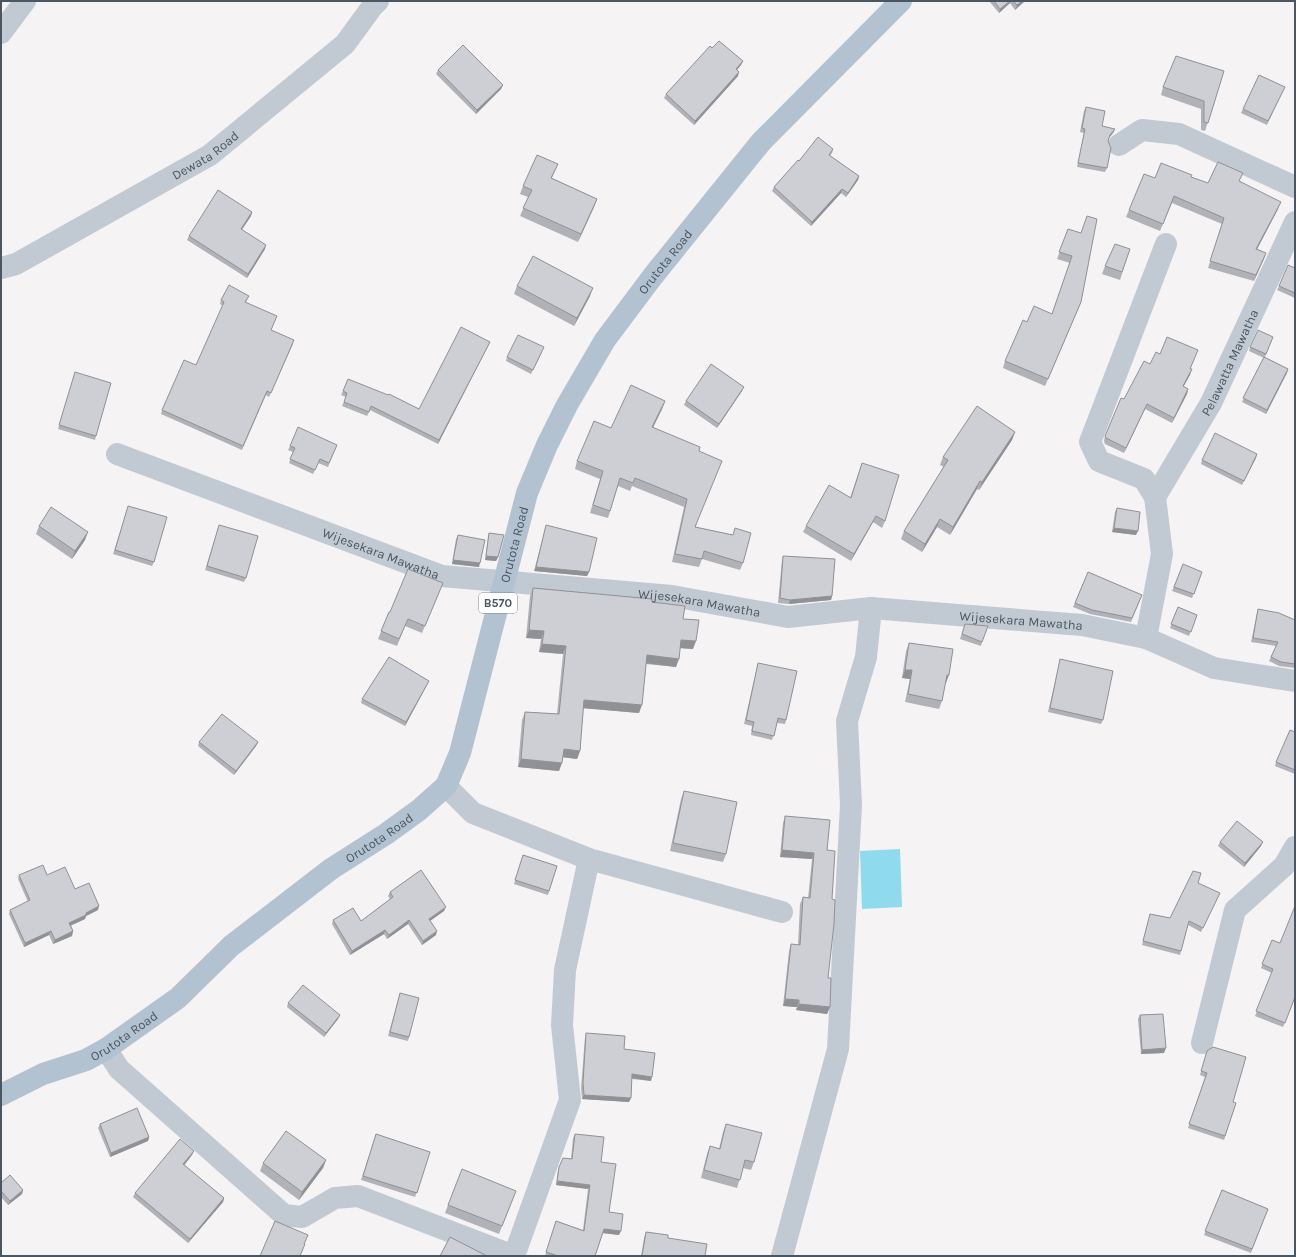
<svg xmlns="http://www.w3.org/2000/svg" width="1296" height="1257" font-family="Karla,sans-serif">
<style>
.water{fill:#90daee}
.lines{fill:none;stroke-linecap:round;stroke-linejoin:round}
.minor{stroke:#c1cad2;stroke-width:22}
.primary{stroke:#b3c2d1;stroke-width:22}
.wall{fill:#b0b2b7}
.shaded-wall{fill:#909195}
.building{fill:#cdcfd5;stroke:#909195}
.labels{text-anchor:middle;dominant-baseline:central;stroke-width:3.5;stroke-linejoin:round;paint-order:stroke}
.shield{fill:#fff;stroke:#808990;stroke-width:1}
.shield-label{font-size:12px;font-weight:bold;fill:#4a5661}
.street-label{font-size:13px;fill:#4a5661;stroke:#fff}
</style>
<rect width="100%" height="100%" fill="#f5f3f3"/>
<path class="water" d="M900 849 902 907 862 909 860 851Z"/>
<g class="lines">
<g class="minor">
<path d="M1 33 25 1"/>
<path d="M1119 145 1142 130 1179 134 1295 187"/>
<path id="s1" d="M1 268 16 264 210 155 345 44 372 7 378 1"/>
<path id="s2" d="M117 454 442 576 672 596 788 617 871 608 1082 625 1146 638 1214 668 1295 681"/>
<path id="s3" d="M1155 497 1211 403 1295 222"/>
<path d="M1146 638 1162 554 1155 497 1144 479 1099 461 1090 442 1166 244"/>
<path d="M446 786 473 813 589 859 782 912"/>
<path d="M1202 1043 1235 910 1284 866 1295 847"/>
<path d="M106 1049 119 1069 284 1215 302 1217 335 1198 358 1196 514 1256"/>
<path d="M514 1256 570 1100 562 1025 565 970 589 859"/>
<path d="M782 1256 838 1049 851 805 847 721 866 657 871 608"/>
</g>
<path class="primary" id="s4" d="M1 1095 43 1074 86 1060 106 1049 178 998 231 946 331 869 386 834 419 810 446 786 460 753 527 493 547 445 567 405 605 340 653 276 761 142 901 1"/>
</g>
<path class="wall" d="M989 1H1025L1015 10 1010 3 999 13Z
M712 48 743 61 741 65 737 70 738 76 694 125 664 98 666 94Z
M438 70 503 85 501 89 476 114 436 74Z
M1224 71 1205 131 1201 130V109L1161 95 1163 87Z
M1285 87 1267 125 1241 113 1243 109Z
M1086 107 1102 126 1115 129 1113 133 1109 138 1108 141 1107 168 1105 172 1077 167 1084 133 1080 132 1084 111Z
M833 149 832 153 830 156 859 176 858 180 846 197 841 193 811 226 772 191 774 187 799 161Z
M558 164 552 178 597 199 594 207 578 242 520 216 528 197 520 194 523 186Z
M1191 177 1208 183 1240 181 1278 209 1257 249 1266 253 1254 281 1208 268 1222 224 1172 203 1160 231 1126 217 1129 210 1155 178Z
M252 212 251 216 242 230 265 249 247 278 187 240 189 236Z
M1068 229 1081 302 1045 386 1003 368 1005 361 1027 322 1052 314 1070 263 1057 259Z
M1130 249 1120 280 1102 274 1105 266Z
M1295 268V298L1277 290 1279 286Z
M517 286 590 296 574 326 514 294Z
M249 296 246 302 271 330 293 344 269 397 266 395 242 450 161 414 162 410 196 365 223 306 220 304 221 300Z
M1273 337 1265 357 1288 369 1266 414 1242 402 1264 358 1249 351 1250 347Z
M488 346 438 444 370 410 367 416 342 406 346 397 341 395 343 391 419 409Z
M542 352 531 374 506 361 507 357Z
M1150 364 1190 369V375L1183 387 1188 389 1187 394 1172 423 1145 409 1124 453 1105 444 1104 441 1105 436 1124 399Z
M74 376 96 436 95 440 58 429Z
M742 391 717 428 684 405 686 401Z
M665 401 662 409 653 428 699 451 696 527 733 535 735 528 743 563 740 570 702 559 699 567 672 562 684 507 632 486 630 491 618 486 608 518 590 513 600 479 575 469 577 461 611 428Z
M1015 432 1012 440 979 490 977 489 950 535 937 527 922 552 901 539 904 531 944 467 940 465 943 457Z
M337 445 328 467 318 463 313 474 289 463 293 452 288 450 290 446Z
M1256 458 1242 485 1201 464 1202 460Z
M862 463 885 521 882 528 873 522 851 561 803 532 806 526 850 498Z
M1117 508 1136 535 1112 532 1115 512Z
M127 510 154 562 152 566 113 554Z
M546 525 589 572 587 576 534 571Z
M39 526 85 540 72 559 36 534Z
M218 529 246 578 244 582 205 570Z
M489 533 498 557 496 561 485 560 488 537Z
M458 535 479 567 452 564 456 539Z
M783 556 832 596 831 600 789 604 778 603 782 560Z
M1183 564 1202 572 1192 598 1172 591Z
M1088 572 1142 595 1131 622 1090 614 1073 607Z
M533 588 652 602 683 619 693 649 680 648 676 667 646 664 639 713 583 708 580 751 577 759 563 757 559 771 518 767 522 720 525 712 557 714 563 654 539 652 541 639 526 638 530 596Z
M440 590 422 633 405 626 397 646 378 639 389 612H390Z
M1178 607 1197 615 1189 636 1170 628Z
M1258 609 1295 620V668L1279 666 1269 661 1276 646 1251 642 1257 613Z
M965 624 982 642 981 646 960 639Z
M909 643 946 683H945L942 701 939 709 905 702 910 679 902 678 906 651Z
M1060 659 1103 720 1101 724 1048 712 1059 664Z
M758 663 786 720 785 724 777 723 772 740 751 735 752 726 744 724 757 667Z
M427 685 405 726 361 703 362 699Z
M1295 732V774L1275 766 1276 762Z
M199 742H258L256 746 234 775 198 746Z
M684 791 726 854 723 862 670 851 681 799Z
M785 816 827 850 832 899 828 978 830 1007 827 1014 796 1010 797 1007 783 1006 789 951 791 944 798 945 800 904 803 897 808 898 812 859 780 857 783 823Z
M1220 842 1261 846 1244 867 1218 846Z
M523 855 557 866 548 895 514 884Z
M19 875H47L75 889 98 910 86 916 85 919 71 925 73 931 72 936 53 944 49 935 24 947 9 914 10 910 28 902 18 879Z
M1198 883 1218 897 1201 932 1188 925 1180 955 1142 945 1150 914 1170 918Z
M390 892 444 911 430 921 436 935 422 945 408 924 387 939 384 934 350 955 332 924 333 920 361 921 390 899 388 896Z
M1272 940 1295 998 1283 1027 1255 1016 1272 973 1261 968Z
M400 993 409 1037 408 1041 388 1036Z
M288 1003 340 1015 338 1019 324 1037 287 1007Z
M1140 1015 1164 1053 1141 1054 1138 1019Z
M586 1033 624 1049 651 1081 632 1079 631 1098 629 1102 582 1099 581 1088 585 1037Z
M1207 1051 1233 1102 1236 1103 1224 1140 1188 1128 1205 1077 1200 1075Z
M100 1124 149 1137 148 1141 110 1157 98 1128Z
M726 1124 754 1162 751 1170 743 1168 737 1188 701 1178 707 1154 710 1146 719 1149 723 1132Z
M376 1134 430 1152 415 1197 361 1180Z
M575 1134 601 1162 609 1212 619 1235 603 1233 595 1256H545L556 1221 583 1230 588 1189 556 1185 558 1171 563 1158 571 1159 573 1138Z
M192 1155 184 1165 224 1198 223 1202 188 1243 133 1197 135 1193Z
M326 1160 323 1168 299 1200 260 1171 263 1163Z
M1 1183 23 1190 22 1194 8 1205 1 1197Z
M1222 1190 1268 1209 1251 1253 1204 1235Z
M513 1199 499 1234 445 1213 448 1205Z
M646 1232 668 1238 705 1256H641L644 1238Z"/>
<path class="shaded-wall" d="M1010 1H1011L1010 3 999 13 1000 9Z
M1022 1H1025L1015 10 1017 5Z
M743 61 741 65 734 73 736 69Z
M739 72 738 76 694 125 695 121Z
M503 85 501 89 476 114 477 110Z
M1115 129 1113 133 1108 139 1110 135Z
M859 176 858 180 846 197 848 193Z
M842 189 841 193 811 226 812 222Z
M597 199 594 207 578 242 581 234Z
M1281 202 1278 209 1254 255 1256 249Z
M252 212 251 216 239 233 241 229Z
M266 245 265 249 247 278 248 274Z
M1266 253 1264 259 1254 281 1256 275Z
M593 288 590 296 574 326 577 318Z
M1081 302 1078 308 1045 386Z
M490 342 488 346 438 444 439 440Z
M1192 369 1190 375 1181 391 1183 386Z
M1288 369 1287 373 1266 414 1267 410Z
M744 387 742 391 717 428 719 424Z
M1188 389 1187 394 1172 423 1174 418Z
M665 401 662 409 649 435 652 427Z
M1147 404 1145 409 1124 453 1126 448Z
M1015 432 1012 440 979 490 982 482Z
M1257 454 1256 458 1242 485 1244 481Z
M980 481 977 489 950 535 953 527Z
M876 516 873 522 851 561 854 554Z
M940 519 937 527 922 552 925 544Z
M1114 528 1138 531 1136 535 1112 532Z
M88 532 85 540 72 559 75 551Z
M486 556 498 557 496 561 485 560Z
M453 560 480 563 479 567 452 564Z
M536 567 589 572 587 576 534 571Z
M832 596 831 600 789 604 790 600Z
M529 630 544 631 541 639 526 638Z
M681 640 696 641 693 649 678 648Z
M542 644 566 646 563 654 539 652Z
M647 655 679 659 676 667 644 663Z
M905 670H912L910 679 902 678Z
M947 675H949L946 683H944Z
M429 681 427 685 405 726 406 722Z
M584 700 642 705 639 713 581 708Z
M258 742 256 746 234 775 236 771Z
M564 749 580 751 577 759 561 757Z
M521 759 562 763 559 771 518 767Z
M1263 842 1261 846 1244 867 1245 863Z
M782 850 814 853 812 859 780 857Z
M99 906 98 910 86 916 85 919 68 927 69 923Z
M446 907 444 911 427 923 429 919Z
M409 920 408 924 387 939 389 935Z
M385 930 384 934 350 955 352 951Z
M51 931 49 935 24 947 25 943Z
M73 931 72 936 53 944 55 940Z
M437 931 436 935 422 945 423 941Z
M785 999 799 1000 797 1007 783 1006Z
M799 1004 830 1007 827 1014 796 1010Z
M340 1015 338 1019 324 1037 326 1033Z
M1166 1048 1164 1053 1141 1054 1142 1050Z
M632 1074 652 1077 651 1081 631 1078Z
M584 1095 631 1098 629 1102 582 1099Z
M149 1137 148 1141 110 1157 111 1153Z
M194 1151 192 1155 182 1168 183 1164Z
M326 1160 323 1168 299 1200 302 1192Z
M557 1181 590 1185 588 1189 556 1185Z
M23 1190 22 1194 8 1205 10 1201Z
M224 1198 223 1202 188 1243 190 1239Z
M604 1229 621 1231 619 1235 602 1233Z"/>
<path class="building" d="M994 1H1010L1000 9Z
M1013 1H1022L1017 5Z
M719 41 743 61 736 69 739 72 695 121 666 94 710 46 712 48Z
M463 45 503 85 477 110 438 70Z
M1176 56 1224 71 1208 123 1204 122V101L1163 87Z
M1259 75 1285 87 1268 121 1243 109Z
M1086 107 1105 111 1102 126 1115 129 1110 135 1108 141 1111 148 1107 168 1078 163 1085 129 1082 128Z
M818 137 833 149 829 155 859 176 848 193 842 189 812 222 774 187 798 160 799 161Z
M537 155 558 164 551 178 597 199 581 234 523 208 532 190 523 186Z
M1218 162 1243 173 1239 181 1281 202 1256 249 1266 253 1256 275 1210 261 1224 218 1174 196 1163 224 1129 210 1144 174 1155 178 1161 163 1192 175 1191 177 1208 183Z
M218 190 252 212 241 229 266 245 248 274 189 236Z
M1087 216 1097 219 1081 302 1048 379 1005 361 1023 320 1027 322 1034 306 1052 314 1072 256 1059 252 1068 229 1081 233Z
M1115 244 1130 249 1122 272 1105 266Z
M533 256 593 288 577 318 517 286Z
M1288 265 1295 268V293L1279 286Z
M229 285 249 296 245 302 277 316 271 330 294 340 271 393 267 391 243 446 162 410 184 360 196 365 224 302 221 300Z
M461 327 490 342 439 440 371 406 369 412 344 402 347 393 343 391 348 379 388 395 389 394 419 409Z
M1258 330 1273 337 1266 354 1250 347Z
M518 335 544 347 533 370 507 357Z
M1167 337 1198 350 1190 369H1192L1183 386 1188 389 1174 418 1147 404 1126 448 1106 438 1105 436 1121 398 1124 399 1144 361 1150 364 1156 352 1160 354Z
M1264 357 1288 369 1267 410 1243 398Z
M711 364 744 387 719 424 686 401Z
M75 372 111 383 96 436 59 425Z
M631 385 665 401 652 427 700 447 699 451 722 461 695 527 733 535 735 528 751 533 743 563 704 551 702 559 675 554 687 499 635 478 633 483 620 478 610 511 593 505 603 471 577 461 594 421 611 428Z
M977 406 1015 432 982 482 980 481 953 527 940 519 925 544 904 531 948 460 943 457Z
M298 427 337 445 329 463 320 459 315 470 290 459 295 448 290 446Z
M1215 433 1257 454 1244 481 1202 460Z
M862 463 899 475 885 521 876 516 854 554 806 526 829 485 851 498Z
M128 506 167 517 154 562 115 550Z
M51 507 88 532 75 551 39 526Z
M1117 508 1140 512 1138 531 1114 528Z
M219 525 258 536 246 578 207 566Z
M546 525 597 538 589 572 536 567Z
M489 533 504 535 498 557 486 556Z
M458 535 485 540 480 563 453 560Z
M783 556 835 559 832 596 790 600 780 598Z
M1183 564 1202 572 1194 594 1174 587Z
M408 569 443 583 425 626 408 619 399 639 381 631 389 612H390Z
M1088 572 1142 595 1132 618 1092 610 1075 603Z
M533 588 652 599V602L685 606 683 619 699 620 696 641 681 640 679 659 647 655 642 705 584 700 580 751 564 749 562 763 521 759 525 712 559 714 566 646 542 644 544 631 529 630Z
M1178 607 1197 615 1191 632 1171 624Z
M1258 609 1279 613 1295 620V664L1281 662 1271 657 1278 642 1253 638Z
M965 624 988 626 982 642 962 634Z
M909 643 953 649 949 675H947L942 701 908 694 912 670H905Z
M389 657 429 681 406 722 362 699Z
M1060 659 1113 671 1103 720 1050 708Z
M758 663 797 671 786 720 778 718 774 736 752 731 754 722 746 720Z
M222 714 258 742 236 771 199 742Z
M1290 730 1295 732V770L1276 762Z
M684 791 737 802 726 854 673 843Z
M785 816 830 820 827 850 835 851 832 899 835 900 834 924 828 978H831L830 1007 799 1004V1000L785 999 791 944 800 945 803 897 810 898 814 853 782 850Z
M1237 821 1263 842 1245 863 1220 842Z
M523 855 557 866 549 891 515 880Z
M43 865 47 875 65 867 75 889 89 883 99 906 86 913V915L69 923 73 931 55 940 51 931 25 943 10 910 30 900 19 875Z
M421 870 446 907 429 919 437 931 423 941 409 920 389 935 385 930 352 951 333 920 353 908 361 921 393 897 390 892Z
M1193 871 1201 873 1198 883 1220 893 1203 928 1189 921 1181 951 1143 941 1150 914 1170 918Z
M1295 906V997L1285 1023 1256 1011 1273 969 1262 964 1272 940 1280 943Z
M303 985 340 1015 326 1033 288 1003Z
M400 993 419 998 409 1037 390 1032Z
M1163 1014 1166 1048 1142 1050 1140 1015Z
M586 1033 625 1036 624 1049 655 1053 652 1077 632 1074 631 1098 584 1095 583 1083Z
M1213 1047 1246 1057 1233 1102 1236 1103 1225 1136 1189 1124 1207 1073 1201 1071 1207 1051Z
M137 1108 149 1137 111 1153 100 1124Z
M726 1124 762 1133 754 1162 745 1160 740 1180 704 1170 710 1146 720 1149Z
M286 1131 326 1160 302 1192 263 1163Z
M376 1134 430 1152 417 1193 363 1176Z
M575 1134 604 1137 601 1162 616 1164 609 1212 623 1214 621 1231 604 1229 595 1256H558L546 1252 556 1221 584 1231 590 1185 557 1181 559 1167 563 1158 572 1159Z
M180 1139 194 1151 183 1164 224 1198 190 1239 135 1193Z
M462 1169 516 1191 502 1226 448 1205Z
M10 1175 23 1190 10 1201 1 1191V1183Z
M1222 1190 1268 1209 1252 1249 1205 1231Z
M275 1221 308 1235 304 1244H305L300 1256H260Z
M646 1232 668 1235V1238L707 1244 705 1256H642Z
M450 1237 487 1256H440Z"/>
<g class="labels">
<rect class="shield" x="479" y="593" width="38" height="20" rx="3"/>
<g class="shield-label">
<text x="498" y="603">B570</text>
</g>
<g class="street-label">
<text stroke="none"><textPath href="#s1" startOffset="234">Dewata Road</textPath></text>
<text stroke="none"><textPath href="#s4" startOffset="1121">Orutota Road</textPath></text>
<text stroke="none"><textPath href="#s3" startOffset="154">Pelawatta Mawatha</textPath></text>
<text stroke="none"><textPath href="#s4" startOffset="797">Orutota Road</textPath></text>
<text stroke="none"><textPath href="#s2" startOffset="282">Wijesekara Mawatha</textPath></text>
<text stroke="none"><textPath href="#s2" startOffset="606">Wijesekara Mawatha</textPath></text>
<text stroke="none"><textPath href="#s2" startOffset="930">Wijesekara Mawatha</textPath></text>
<text stroke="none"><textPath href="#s4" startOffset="461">Orutota Road</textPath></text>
<text stroke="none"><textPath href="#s4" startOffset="137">Orutota Road</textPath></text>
</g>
</g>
<rect width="1296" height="1257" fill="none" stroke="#4a5661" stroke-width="4"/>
</svg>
